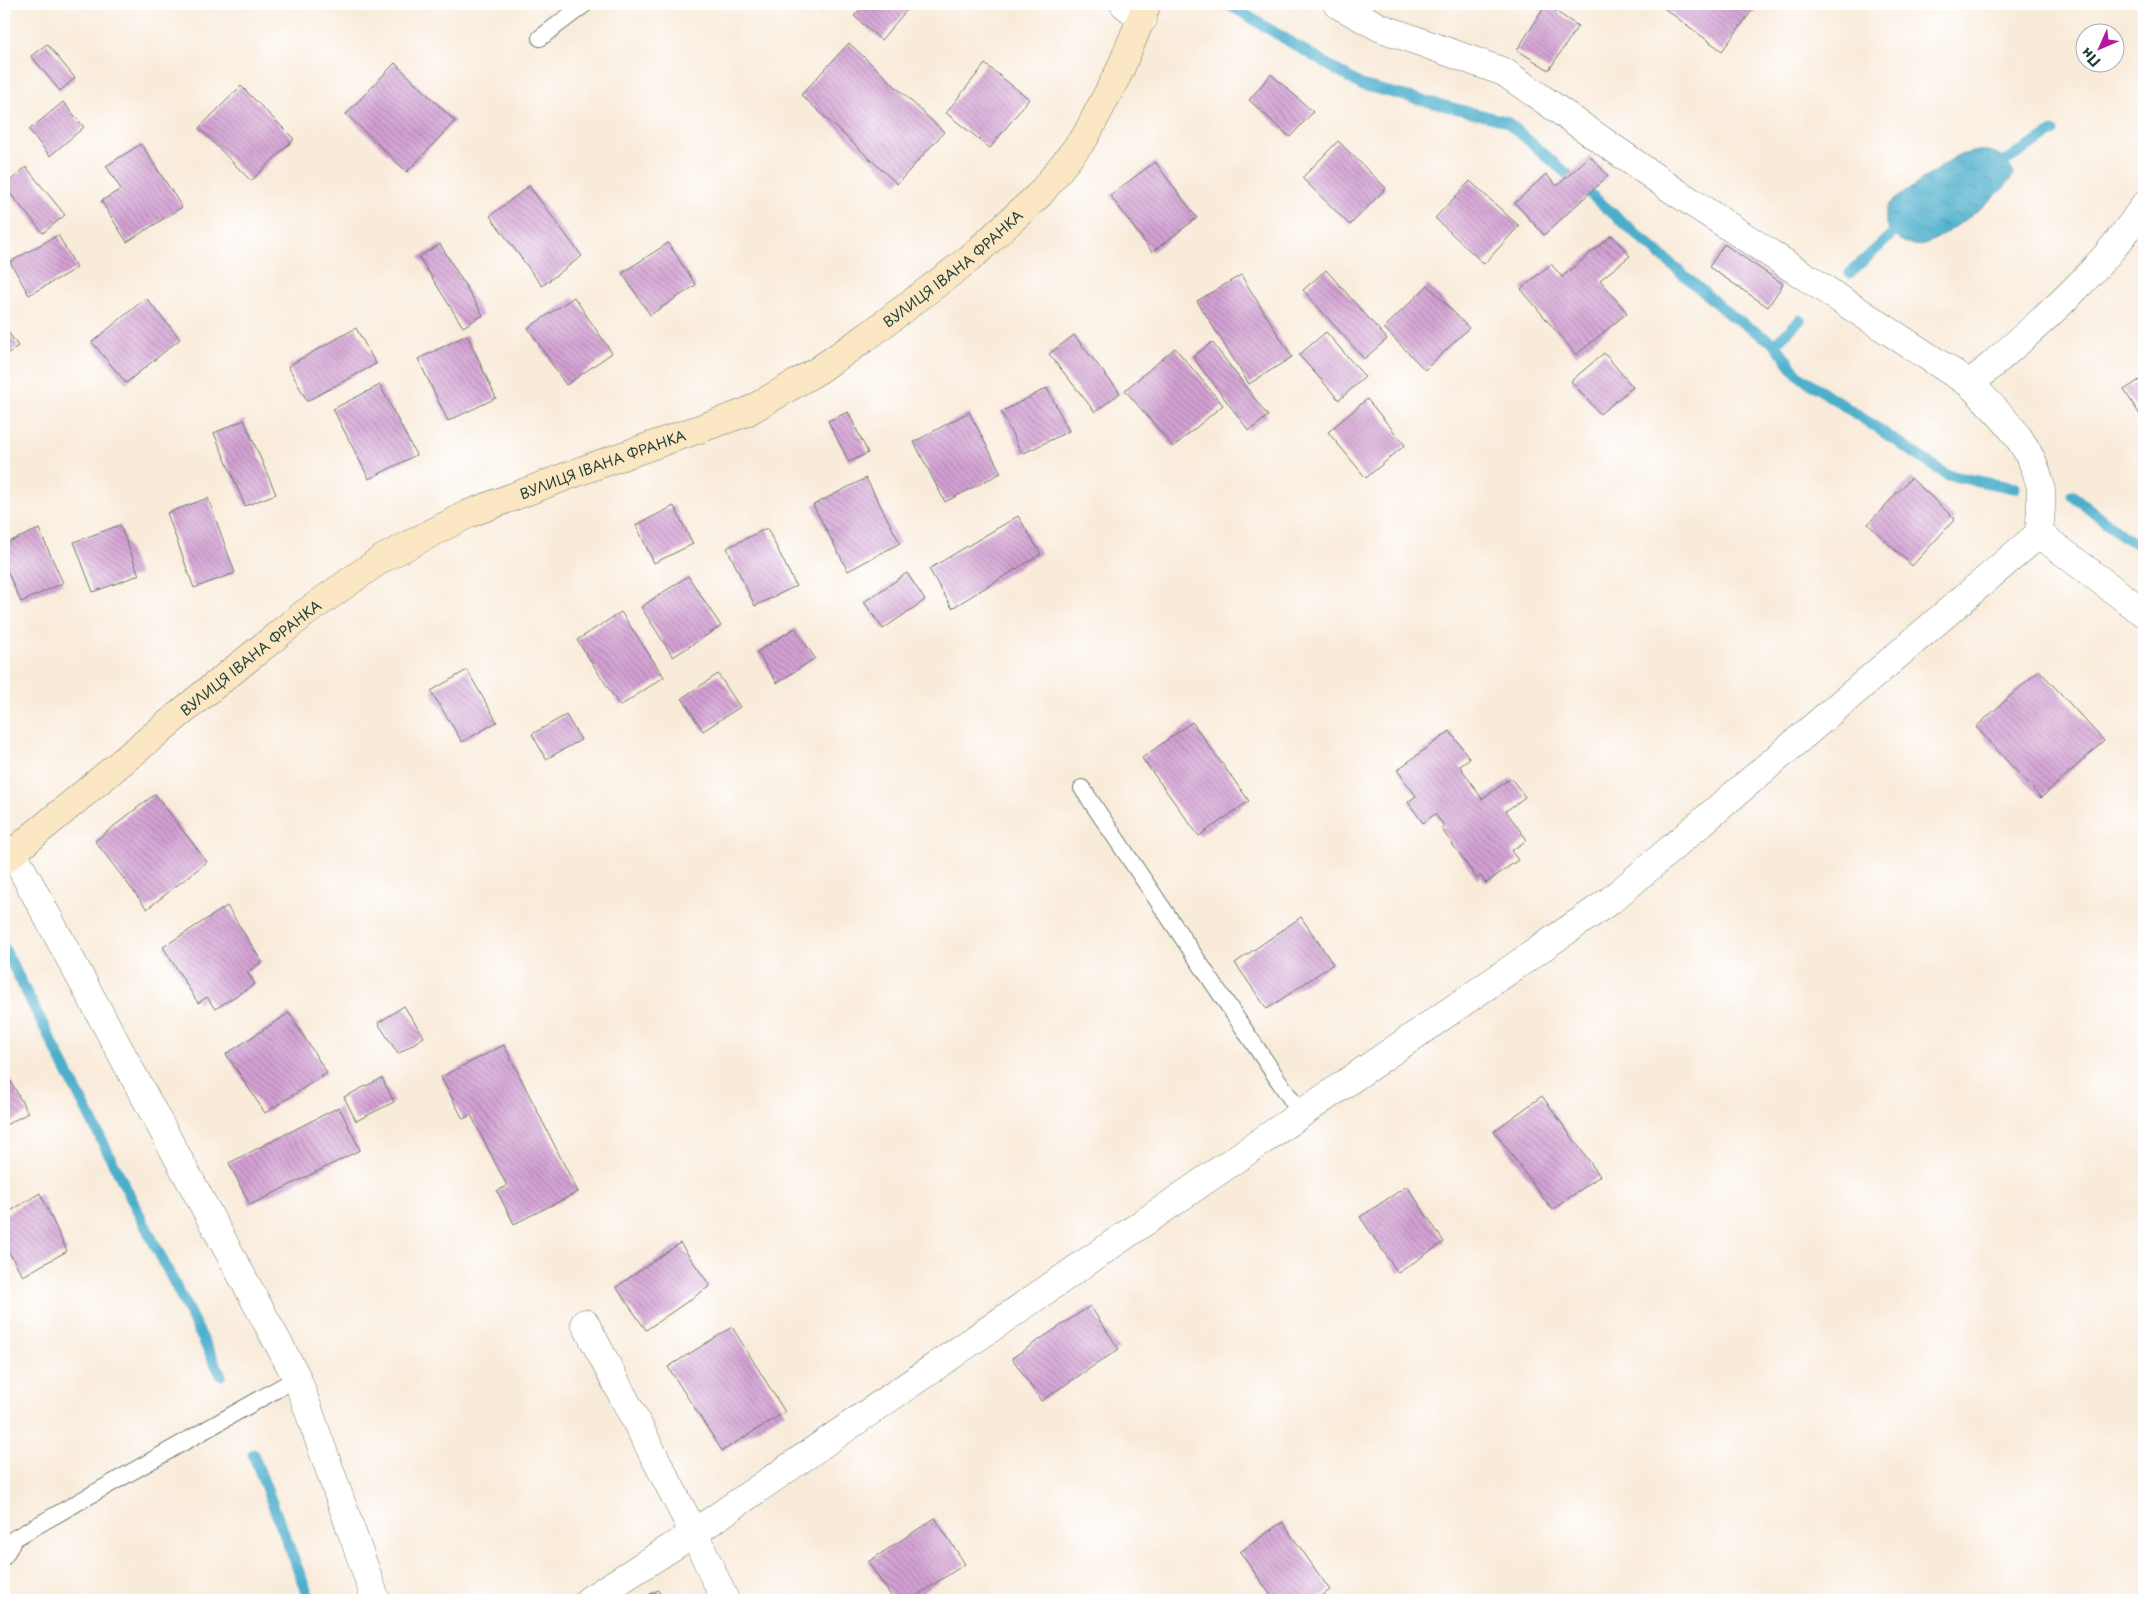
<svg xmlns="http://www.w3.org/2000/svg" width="2148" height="1604" font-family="'Playpen Sans',sans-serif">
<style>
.water{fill:url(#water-ripples);stroke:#357680}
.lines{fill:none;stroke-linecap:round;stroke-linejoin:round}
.stream{stroke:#4baecb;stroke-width:11}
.building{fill:url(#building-back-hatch)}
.lane-casing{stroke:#6b7a6e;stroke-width:18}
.street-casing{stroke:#6b7a6e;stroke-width:29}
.secondary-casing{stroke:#6b7a6e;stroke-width:29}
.lane{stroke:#fff;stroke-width:16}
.street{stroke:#fff;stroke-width:28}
.secondary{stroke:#fbe7c3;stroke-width:28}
.labels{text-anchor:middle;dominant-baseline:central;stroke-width:5;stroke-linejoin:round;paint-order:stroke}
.street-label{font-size:14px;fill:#1f3d34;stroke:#fff}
</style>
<defs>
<pattern id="water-ripples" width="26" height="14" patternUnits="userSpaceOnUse" patternTransform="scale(1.25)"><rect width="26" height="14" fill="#4baecb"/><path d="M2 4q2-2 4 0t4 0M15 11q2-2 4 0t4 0" fill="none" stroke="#3e8fa6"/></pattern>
<pattern id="building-back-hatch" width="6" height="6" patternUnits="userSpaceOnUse" patternTransform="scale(1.25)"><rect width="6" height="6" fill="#d3a0d3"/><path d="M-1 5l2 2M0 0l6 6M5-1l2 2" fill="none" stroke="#ab84ac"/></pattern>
</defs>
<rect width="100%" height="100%" fill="#fff"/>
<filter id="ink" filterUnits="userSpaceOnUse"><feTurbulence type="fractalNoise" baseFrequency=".02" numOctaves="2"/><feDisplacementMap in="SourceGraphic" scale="10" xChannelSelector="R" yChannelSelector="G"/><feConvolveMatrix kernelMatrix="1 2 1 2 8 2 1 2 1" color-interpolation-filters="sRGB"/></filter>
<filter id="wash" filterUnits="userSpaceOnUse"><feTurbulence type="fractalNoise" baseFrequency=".0096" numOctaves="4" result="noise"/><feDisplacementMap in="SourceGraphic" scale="20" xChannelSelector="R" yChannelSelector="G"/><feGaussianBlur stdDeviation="1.12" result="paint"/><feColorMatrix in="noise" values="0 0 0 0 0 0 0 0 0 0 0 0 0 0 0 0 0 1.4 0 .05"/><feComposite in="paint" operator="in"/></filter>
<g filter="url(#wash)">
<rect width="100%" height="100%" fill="#f9ebda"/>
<path class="water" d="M1977 151C1997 149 2004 157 2014 173 2011 189 1938 243 1921 245 1907 247 1896 239 1888 228 1883 220 1884 211 1890 203L1956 156Z"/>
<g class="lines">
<path class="stream" d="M1228 4 1361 85 1506 121 1730 315 1775 344 1798 375 1947 475 2015 488
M1994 168 2053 132
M1850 273 1904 223
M1775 344 1800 320
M2072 495 2123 536 2144 548
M4 948 221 1375
M253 1454 310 1600"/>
</g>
<g id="blocks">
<path class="building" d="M814 4H828L823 11Z
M865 4H912L881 40 854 16Z
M1669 4H1757L1722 51 1665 9Z
M1546 5 1578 26 1549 70 1517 50Z
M849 43 944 132 897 184 801 95Z
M47 44 75 78 60 91 31 56Z
M395 63 455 121 407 172 346 114Z
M985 64 1029 99 990 148 946 113Z
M1271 74 1313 112 1290 137 1249 100Z
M241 86 294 139 251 181 199 128Z
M63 102 84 127 50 156 29 130Z
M1338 141 1386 188 1350 225 1302 178Z
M141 144 182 207 127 242 101 201 121 189 106 166Z
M1590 156 1608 176 1544 235 1515 203 1546 174 1557 186Z
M1155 162 1197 218 1152 252 1110 195Z
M26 167 65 215 43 233 4 186Z
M1470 181 1519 226 1484 264 1435 218Z
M529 186 582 256 542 286 490 216Z
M58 235 77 268 29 295 10 262Z
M1612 235 1630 256 1600 280 1627 313 1576 355 1521 289 1551 264 1562 277Z
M668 243 696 285 650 315 622 273Z
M440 244 483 315 463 327 419 257Z
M1724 244 1783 284 1768 307 1709 267Z
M1326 270 1387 339 1364 359 1303 290Z
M1241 275 1292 357 1249 384 1197 301Z
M1428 285 1469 328 1425 370 1384 328Z
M574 297 612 353 566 385 528 328Z
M146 298 180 339 126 383 92 342Z
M4 326 18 346 4 356Z
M356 328 376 364 307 401 288 366Z
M1326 332 1365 377 1339 400 1299 355Z
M467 335 496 398 448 421 418 359Z
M1074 335 1120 393 1095 412 1049 354Z
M1212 342 1268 416 1249 431 1193 357Z
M1175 348 1223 405 1173 447 1125 390Z
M1604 353 1633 387 1600 414 1571 381Z
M2144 377V421L2124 390Z
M380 385 416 455 369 479 333 409Z
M1047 388 1069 431 1022 454 1001 412Z
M1367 399 1405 445 1366 478 1328 432Z
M848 412 868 453 849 462 828 421Z
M969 412 1001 473 945 502 914 442Z
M244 420 276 494 245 506 214 433Z
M866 478 900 543 848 571 813 505Z
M1911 478 1955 519 1912 566 1868 524Z
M208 498 235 573 194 588 167 513Z
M674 506 693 544 654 563 636 525Z
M1018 516 1041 554 952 608 929 569Z
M120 525 139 575 93 592 74 542Z
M767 528 796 586 755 606 727 548Z
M39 529 63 583 21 602 4 564V544Z
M907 573 925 600 883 629 864 602Z
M688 576 721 626 673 657 641 607Z
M621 612 664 677 620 706 577 640Z
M795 628 815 658 777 683 757 652Z
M467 670 497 722 462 742 431 691Z
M2039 670 2104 741 2041 798 1976 727Z
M718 674 740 707 703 731 682 698Z
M566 715 581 740 546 759 532 734Z
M1192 722 1249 801 1199 836 1142 758Z
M1450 731 1470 759 1460 766 1482 799 1511 778 1525 797 1506 811 1527 840 1511 851 1518 860 1486 883 1481 876 1477 879 1441 828 1444 826 1435 814 1423 823 1408 802 1416 796 1397 770Z
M155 794 207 862 147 909 95 841Z
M227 906 262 962 247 972 255 984 215 1009 207 997 198 1003 163 947Z
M1301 917 1333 964 1267 1009 1235 963Z
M404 1006 424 1037 398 1054 378 1023Z
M289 1013 327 1073 265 1113 226 1054Z
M504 1045 578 1192 514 1224 497 1191 507 1186 471 1115 463 1119 441 1077Z
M4 1069 28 1113 4 1126Z
M382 1078 394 1102 356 1121 344 1097Z
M1542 1096 1600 1176 1552 1210 1494 1131Z
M339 1107 360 1150 250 1205 229 1163Z
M1407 1186 1444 1242 1398 1273 1360 1217Z
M40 1193 67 1251 23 1276 4 1244V1215Z
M680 1243 710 1286 646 1330 616 1287Z
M1090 1306 1119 1349 1041 1401 1012 1358Z
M732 1327 785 1412 722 1451 668 1367Z
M935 1518 965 1564 910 1600H894L868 1562Z
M1282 1522 1330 1590 1316 1600H1274L1240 1552Z
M658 1590 664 1600H640Z"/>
</g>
</g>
<g filter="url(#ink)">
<use href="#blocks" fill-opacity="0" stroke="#6b7a6e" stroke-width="1"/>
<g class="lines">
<g class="lane-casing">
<path id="lane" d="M540 38 585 4
M1082 788 1301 1114
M4 1557 15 1538 297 1378"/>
</g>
<g class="street-casing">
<path id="street" d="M1124 4 1143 19
M1337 4 1379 27 1504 72 1673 190 1970 384C1998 412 2031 443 2040 484 2043 500 2040 518 2039 534L2144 613
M1970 384C2033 329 2098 276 2144 206
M13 853 297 1378 376 1600
M585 1323 694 1533 725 1600
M589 1600 694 1533 1611 900 2039 534"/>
</g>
<g class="secondary-casing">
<g id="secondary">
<path id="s1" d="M4 860 200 697 305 613 380 560 468 514 583 470 747 412 817 371 868 336 969 259 1040 194 1085 137 1120 70 1147 4"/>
</g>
</g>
<use href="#lane" class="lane"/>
<use href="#street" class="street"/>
<use href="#secondary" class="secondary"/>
</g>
</g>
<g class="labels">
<g class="street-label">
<text stroke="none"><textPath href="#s1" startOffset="1129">ВУЛИЦЯ ІВАНА ФРАНКА</textPath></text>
<text stroke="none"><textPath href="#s1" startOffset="724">ВУЛИЦЯ ІВАНА ФРАНКА</textPath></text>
<text stroke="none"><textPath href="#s1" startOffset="319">ВУЛИЦЯ ІВАНА ФРАНКА</textPath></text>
</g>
</g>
<rect width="2148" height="1604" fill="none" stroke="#fff" stroke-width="20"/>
<g transform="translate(2100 48) rotate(225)"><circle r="24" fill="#ffffff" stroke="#a5b1ae"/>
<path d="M0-4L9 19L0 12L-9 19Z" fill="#b5179e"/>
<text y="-8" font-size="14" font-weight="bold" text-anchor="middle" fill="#1f3d34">Пн</text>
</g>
</svg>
